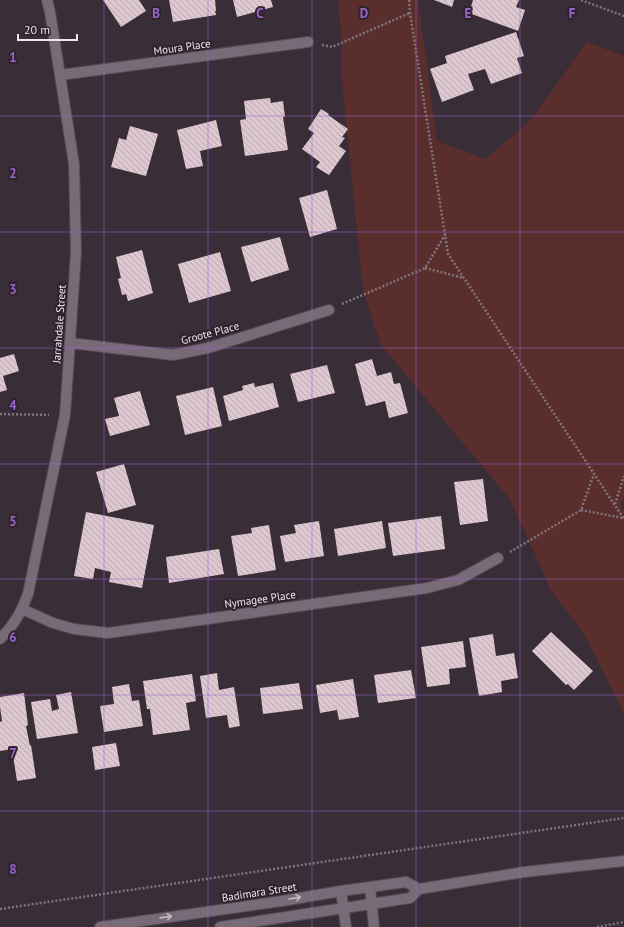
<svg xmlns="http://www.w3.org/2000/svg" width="624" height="927" font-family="'PT Sans',sans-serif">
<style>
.park{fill:#5a2e2c}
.building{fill:url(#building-back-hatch)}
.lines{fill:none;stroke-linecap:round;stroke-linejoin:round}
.street-casing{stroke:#564b55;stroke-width:12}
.secondary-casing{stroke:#564b55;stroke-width:12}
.path{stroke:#80757f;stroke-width:2.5;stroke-dasharray:2 2;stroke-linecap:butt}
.street{stroke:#786a77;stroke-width:10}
.secondary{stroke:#786a77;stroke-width:10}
.oneway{stroke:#c5bbc4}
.grid{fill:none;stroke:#9e64cd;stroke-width:1;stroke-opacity:0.55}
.labels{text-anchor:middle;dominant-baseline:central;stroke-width:4;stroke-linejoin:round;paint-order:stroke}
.street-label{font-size:11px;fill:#eee6ed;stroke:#2f232e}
.grid-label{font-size:13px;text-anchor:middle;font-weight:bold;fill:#9e64cd;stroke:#2f232e;stroke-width:4;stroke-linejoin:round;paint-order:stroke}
</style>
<defs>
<pattern id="building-back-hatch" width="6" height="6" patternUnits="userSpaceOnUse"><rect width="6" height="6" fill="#dec8d0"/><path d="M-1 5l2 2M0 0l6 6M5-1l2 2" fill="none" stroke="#b8a7ae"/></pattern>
</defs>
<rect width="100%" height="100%" fill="#392d38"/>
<path class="park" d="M338 0H418L437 141 485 159 529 122 587 42 624 56V495L621 505 624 511V716L619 703 583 632 551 591 529 541 509 498 381 345 363 291 342 81V43Z"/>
<path class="building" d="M103 0H139L146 11 121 27Z
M169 0H215L216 11H215L216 15 173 22Z
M233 0H271L273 7 237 17Z
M434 0H454L452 7Z
M473 0H519L516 7 525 10 518 31 469 13Z
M516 32 524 56 517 58 522 73 491 84 485 69 468 74 474 90 442 102 430 69 447 63 445 56Z
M270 98 271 103 283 101 285 117H283L288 150 245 156 240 120 246 119 244 101Z
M321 109 329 114 328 115 348 129 342 137 345 138 339 146 346 151 329 175 316 167 320 162 302 149 314 133 308 129Z
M216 120 222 146 200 151 203 166 186 169 177 130Z
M130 126 158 134 146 176 111 167 119 138 126 140Z
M327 190 337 229 310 237 299 198Z
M280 237 289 270 251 282 241 247Z
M142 250 153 293 128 301 126 294 122 295 118 279 121 278 116 257Z
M220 252 231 291 189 303 178 264Z
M14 354 19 371 3 376 7 390 0 392V358Z
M372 359 377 376 391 372 394 384 400 383 408 413 389 418 385 401 366 406 355 364Z
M327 365 335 393 298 402 290 374Z
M254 383 255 387 273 383 279 407 229 421 223 396 243 390 242 386Z
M213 387 222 426 185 435 176 396Z
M140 391 150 425 110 436 105 419 119 416 114 398Z
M124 464 136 505 108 513 96 472Z
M483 479 488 521 460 525 454 482Z
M86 512 154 525 142 588 109 582 111 572 95 568 93 579 74 576Z
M441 516 445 549 393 556 388 523Z
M319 521 324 556 285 562 280 536 296 533 294 525Z
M382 521 386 548 338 556 334 529Z
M269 525 276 570 238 576 231 536 252 533 251 528Z
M219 549 224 574 169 583 166 557Z
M551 632 593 671 574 690 568 684 566 685 532 651Z
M493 634 496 656 514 653 518 678 501 681 502 692 479 696 469 638Z
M463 641 466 667 449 669 450 684 427 687 421 647Z
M411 670 416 698 378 703 374 675Z
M217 673 219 690 234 687 240 726 229 728 227 715 206 718 200 676Z
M192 674 196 701 186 703 190 730 153 735 150 709H147L143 681Z
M353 679 359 717 339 720 337 710 320 713 316 685Z
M299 683 303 709 263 714 260 688Z
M129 684 132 701 139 700 143 726 104 732 100 706 114 704 112 687Z
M71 692 78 733 37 739 31 702 50 699 52 711 59 709 56 695Z
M24 693 28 725 26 726 30 746 31 745 36 778 17 781 12 749 0 751V722L2 721 0 707V697Z
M116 743 120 766 95 770 92 747Z"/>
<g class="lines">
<g class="street-casing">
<path id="street" d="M60 75 308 42
M70 343 173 355 208 348 329 310
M22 609 53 623 74 629 108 633 427 588 458 580 498 558
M0 639C15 624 20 614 28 594L65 415 76 252 74 164 50 12 47 0"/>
</g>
<g class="secondary-casing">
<path id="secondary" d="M370 887 374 927
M341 891 346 927
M100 927 282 901 341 891 406 882 419 889
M220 927 410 898 419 889 524 872 624 861"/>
</g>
<path class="path" d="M409 0 410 13 448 254 624 519
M581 0 624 16
M322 45 332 47 410 13
M425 268 464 278
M342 304 425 268 445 235
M0 414 49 415
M615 504 624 476
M581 510 623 518
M510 552 581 510 594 474
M0 909 624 818
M597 927 624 922"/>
<use href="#street" class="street"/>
<use href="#secondary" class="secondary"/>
</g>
<defs><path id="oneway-shaft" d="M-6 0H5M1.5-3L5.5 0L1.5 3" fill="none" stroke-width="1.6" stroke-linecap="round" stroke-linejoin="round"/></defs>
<g class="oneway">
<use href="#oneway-shaft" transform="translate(295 898) rotate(-10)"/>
<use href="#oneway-shaft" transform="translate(166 917) rotate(-8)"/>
</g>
<path class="grid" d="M104 0V927M208 0V927M312 0V927M416 0V927M520 0V927M0 116H624M0 232H624M0 348H624M0 464H624M0 579H624M0 695H624M0 811H624"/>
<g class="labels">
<g class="street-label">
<text transform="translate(182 47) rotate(-8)">Moura Place</text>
<text transform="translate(59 324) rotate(-86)">Jarrahdale Street</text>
<text transform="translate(210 333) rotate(-15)">Groote Place</text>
<text transform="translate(260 599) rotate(-8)">Nymagee Place</text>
<text transform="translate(259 892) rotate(-9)">Badimara Street</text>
</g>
</g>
<g class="grid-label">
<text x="156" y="18">B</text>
<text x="260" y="18">C</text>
<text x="364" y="18">D</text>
<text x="468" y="18">E</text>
<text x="572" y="18">F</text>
<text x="13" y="62">1</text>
<text x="13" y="178">2</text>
<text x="13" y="294">3</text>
<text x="13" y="410">4</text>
<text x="13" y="526">5</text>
<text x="13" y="642">6</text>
<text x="13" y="758">7</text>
<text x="13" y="874">8</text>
</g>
<path d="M18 34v6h59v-6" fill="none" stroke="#eee6ed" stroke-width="2"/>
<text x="24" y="34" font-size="12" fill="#eee6ed" stroke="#2f232e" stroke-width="3" paint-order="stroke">20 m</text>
</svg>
